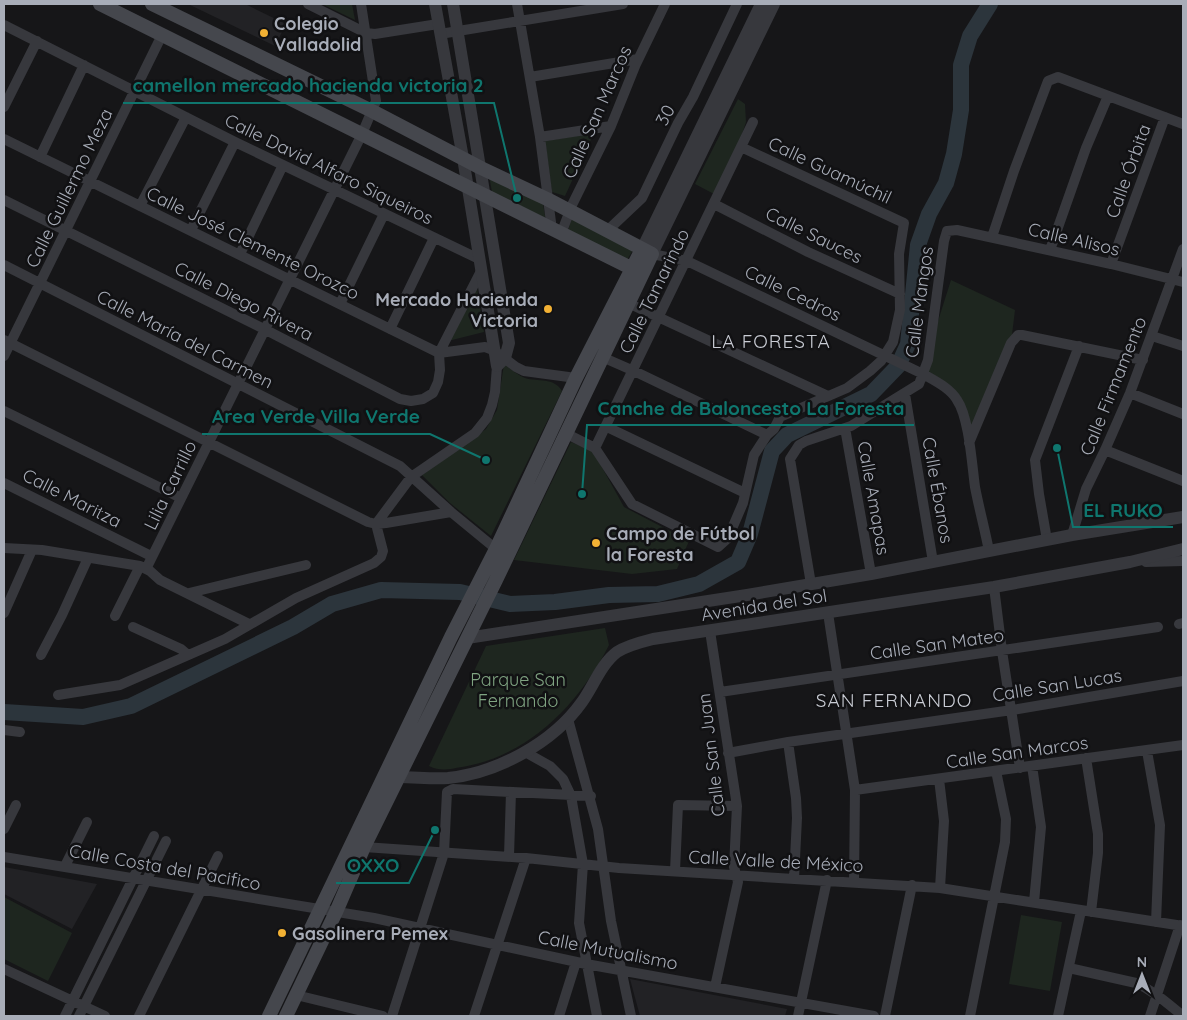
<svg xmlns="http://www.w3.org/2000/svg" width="1187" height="1020" font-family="Quicksand,sans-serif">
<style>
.built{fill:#222225}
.green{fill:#1e261f}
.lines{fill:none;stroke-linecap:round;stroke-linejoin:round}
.river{stroke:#2c353c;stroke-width:16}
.minor{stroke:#37383d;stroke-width:10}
.tertiary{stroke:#37383d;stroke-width:12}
.secondary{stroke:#45474d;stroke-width:14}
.poi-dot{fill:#f2b134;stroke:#111113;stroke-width:2}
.labels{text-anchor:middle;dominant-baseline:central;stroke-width:5;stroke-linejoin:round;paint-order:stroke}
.poi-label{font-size:18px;font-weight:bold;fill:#a8adb8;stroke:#111113;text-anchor:start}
.street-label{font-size:18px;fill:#a8adb8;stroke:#111113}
.park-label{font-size:18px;fill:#7fa381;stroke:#111113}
.neighbourhood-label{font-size:19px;letter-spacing:1px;fill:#c9ccd4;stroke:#111113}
.leader{fill:none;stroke:#0f766e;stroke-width:2}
.callout-dot{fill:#0f766e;stroke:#111113;stroke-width:2}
.callout-label{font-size:19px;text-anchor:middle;font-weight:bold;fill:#0f766e;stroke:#111113;stroke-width:5;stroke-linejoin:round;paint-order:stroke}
</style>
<rect width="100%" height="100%" fill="#161618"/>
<path class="built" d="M188 4H245L286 24 275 46Z
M4 867 97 884 72 929 4 894Z
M630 979 787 1009 785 1016H640Z"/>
<path class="green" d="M322 4H352L355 20Z
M738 99 745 104 746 122 739 143 714 194 695 184Z
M594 133 565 196 552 192 545 141Z
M489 176 543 204 546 221 492 192Z
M572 217 633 250 627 260 568 231Z
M475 275 484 332 444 342Z
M951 280 1015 310 1011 343 969 444 960 404 924 372 932 340Z
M504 364C511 369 518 375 525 378 538 382 554 377 562 391L491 536 450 503 422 475 486 429 497 410Z
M571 442 593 451 624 507 689 541 677 569 632 574 514 560Z
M605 628 609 645C580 703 529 756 462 767 450 769 441 772 429 766L486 646Z
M4 897 72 933 48 981 4 959Z
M1021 915 1062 922 1050 991 1009 984Z"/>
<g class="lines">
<path class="river" d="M4 712 83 717 131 706 293 627 332 604 381 590 460 592 510 604 555 602 609 595 658 594 699 584 738 562 750 534 772 451 787 435 871 394 898 366 908 344 918 245 929 214 946 183 954 154 961 110V65L970 36 990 4"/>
<path class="minor" d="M308 4 366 33 375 34 438 24
M517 4 540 137 552 230
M4 25 235 142 479 259
M440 34 623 4
M530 77 638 59
M4 107 37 41
M540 137 611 126
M4 139 439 353 485 347 493 350 516 367 524 371 576 378
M40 157 84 65
M4 200 264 329 400 399 411 401 423 399 433 393 438 382 440 370 439 353 481 271
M714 204 808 252 900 294
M140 206 186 117
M191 230 235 142
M607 231 642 198 678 123 693 97 737 4
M561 234 572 205 611 126 636 64 665 4
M992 237 1014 171 1048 81 1058 77 1183 124
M1050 250 1086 148 1108 96
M240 254 283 165
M652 254 687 261 923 374C935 381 950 388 957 400 969 417 972 465 975 487 979 508 985 530 989 551
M1111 264 1165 117
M4 265 400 466 451 512 496 549
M628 303 828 396
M340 304 384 214
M390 329 434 238
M1152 336 1183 346
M4 340 368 522 376 524 386 523 451 512
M4 356 162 35
M602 357 634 371 767 435
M1130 393 1183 414
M905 394 933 562
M4 411 181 498
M607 427 745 493
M845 428 871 574
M565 433 595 448
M969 443 1011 343 1018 335H1022L1143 360
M595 448 632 504 718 547 728 538 743 503 754 455 767 435 774 429 780 417 847 388 870 371 881 361 893 342 900 310 899 254 904 223 741 147
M595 448 753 122
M1105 450 1183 481
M4 483 149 555H152
M1072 535 1086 489 1105 450 1130 393 1183 249
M1047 540 1039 494 1035 460 1079 346
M4 548 42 550 140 566 150 571 160 580 249 624
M1146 562 1183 561
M146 569 362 134 376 101 361 4
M811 584 790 459 799 445 806 441 851 426 919 384 928 360 944 241 947 231 957 230 1111 264 1183 282
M994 587 1002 651 1020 768
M189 593 306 565
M4 613 32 550
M828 613 855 790 854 882
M115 616 140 566
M1179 624 1183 623
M133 627 181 649 188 655
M710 631 737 806 734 867 738 882 715 987
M41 655 62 615 88 558
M720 692 1158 627
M58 695 120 685 225 639 296 598 374 563 381 557 383 551 376 524 411 477 475 433 487 418 492 405 495 392 497 366
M568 719 598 829 611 921 631 1016
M4 730 20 732
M788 742 796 798 797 818 794 879
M1147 751 1160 825 1156 922
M525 752 550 766 563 779 571 796 583 864 579 923 597 1016
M728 753 788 742 1012 710 1183 681
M1086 758 1098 834V853L1091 912
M1032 766 1041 827 1034 902
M939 779 944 821 940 888
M855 790 1183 745
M4 829 16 805
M364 847 526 858 619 868 940 888 1183 926
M509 856 511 792
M4 857 374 918 586 964 874 1016
M65 866 87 822
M675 871 678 805 737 806
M1069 968 1136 983C1154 991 1168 1004 1183 1016
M4 969 105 1016
M296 995 383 1016
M65 1016 154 836
M79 1016 166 841
M139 1016 218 856
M392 1016 444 853 447 792 453 789 591 796
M474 1016 526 858
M559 1016 576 962
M798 1016 827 880
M885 1016 912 885
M970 1016 1005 842 1006 819 996 771
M1058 1016 1081 911
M1150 1016 1180 925"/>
<path class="tertiary" d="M435 4 463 158 497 366
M453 4 509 343 505 358 497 366
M642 249 761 4
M652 254 774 4
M467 638 747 595 871 574 1072 535 1183 517
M398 777C415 777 432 779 448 778 497 773 553 743 582 702 593 687 601 664 617 652 628 645 641 642 653 639L994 587 1130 562 1183 549"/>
<path class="secondary" d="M100 4 633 269 642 270
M152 4 372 111 481 168 547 199 652 254 496 580 364 847 336 912 286 1016
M269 1016 451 637 496 549 576 378 642 249"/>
</g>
<g class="poi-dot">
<circle cx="264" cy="33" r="5"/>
<circle cx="548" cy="309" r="5"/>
<circle cx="596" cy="543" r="5"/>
<circle cx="282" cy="933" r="5"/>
</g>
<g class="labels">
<g class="poi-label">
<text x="274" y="23">Colegio<tspan x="274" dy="21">Valladolid</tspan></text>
<text x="538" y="299" text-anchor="end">Mercado Hacienda<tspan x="538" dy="21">Victoria</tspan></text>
<text x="606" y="533">Campo de Fútbol<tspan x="606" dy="21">la Foresta</tspan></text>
<text x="292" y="933">Gasolinera Pemex</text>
</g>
<g class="street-label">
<text transform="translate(597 112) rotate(-66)">Calle San Marcos</text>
<text transform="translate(665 115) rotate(-62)">30</text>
<text transform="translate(329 169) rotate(26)">Calle David Alfaro Siqueiros</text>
<text transform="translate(830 170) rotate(25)">Calle Guamúchil</text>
<text transform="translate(1128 171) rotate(-70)">Calle Órbita</text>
<text transform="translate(69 188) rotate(-64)">Calle Guillermo Meza</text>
<text transform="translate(814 235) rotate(26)">Calle Sauces</text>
<text transform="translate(1074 239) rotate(13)">Calle Alisos</text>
<text transform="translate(253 243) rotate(26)">Calle José Clemente Orozco</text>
<text transform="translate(654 291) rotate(-64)">Calle Tamarindo</text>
<text transform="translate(793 293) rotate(26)">Calle Cedros</text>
<text transform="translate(244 301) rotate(27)">Calle Diego Rivera</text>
<text transform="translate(919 302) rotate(-82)">Calle Mangos</text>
<text transform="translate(185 339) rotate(27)">Calle María del Carmen</text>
<text transform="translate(1113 386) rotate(-68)">Calle Firmamento</text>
<text transform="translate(170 485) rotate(-64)">Lilia Carrillo</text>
<text transform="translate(938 490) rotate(80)">Calle Ébanos</text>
<text transform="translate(72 498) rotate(27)">Calle Maritza</text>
<text transform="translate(874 498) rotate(80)">Calle Amapas</text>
<text transform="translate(764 605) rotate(-9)">Avenida del Sol</text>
<text transform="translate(937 644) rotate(-8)">Calle San Mateo</text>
<text transform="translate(1057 685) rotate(-9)">Calle San Lucas</text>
<text transform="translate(1017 752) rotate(-8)">Calle San Marcos</text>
<text transform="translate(711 755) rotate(-97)">Calle San Juan</text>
<text transform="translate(776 861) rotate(3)">Calle Valle de México</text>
<text transform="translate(165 867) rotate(10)">Calle Costa del Pacifico</text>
<text transform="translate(608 950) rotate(11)">Calle Mutualismo</text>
</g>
<g class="park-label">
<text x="518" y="679">Parque San<tspan x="518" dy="21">Fernando</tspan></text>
</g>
<g class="neighbourhood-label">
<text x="771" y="341">LA FORESTA</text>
<text x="894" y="700">SAN FERNANDO</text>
</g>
</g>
<path class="leader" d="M517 198L494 103H123M582 494L587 425H914M486 460L430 434H202M1057 448L1073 527H1173M435 830L409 883H336"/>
<g class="callout-dot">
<circle cx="517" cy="198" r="5"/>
<circle cx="582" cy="494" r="5"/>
<circle cx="486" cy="460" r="5"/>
<circle cx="1057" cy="448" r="5"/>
<circle cx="435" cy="830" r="5"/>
</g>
<g class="callout-label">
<text x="308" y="92">camellon mercado hacienda victoria 2</text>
<text x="751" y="415">Canche de Baloncesto La Foresta</text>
<text x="316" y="423">Area Verde Villa Verde</text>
<text x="1123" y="517">EL RUKO</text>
<text x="373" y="872">OXXO</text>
</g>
<rect width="1187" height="1020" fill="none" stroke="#a8adb8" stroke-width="10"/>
<g transform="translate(1142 975)" stroke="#111113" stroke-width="4" paint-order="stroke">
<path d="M0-4L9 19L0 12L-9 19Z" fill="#a8adb8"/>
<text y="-8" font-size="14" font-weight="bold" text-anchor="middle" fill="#a8adb8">N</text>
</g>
</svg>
